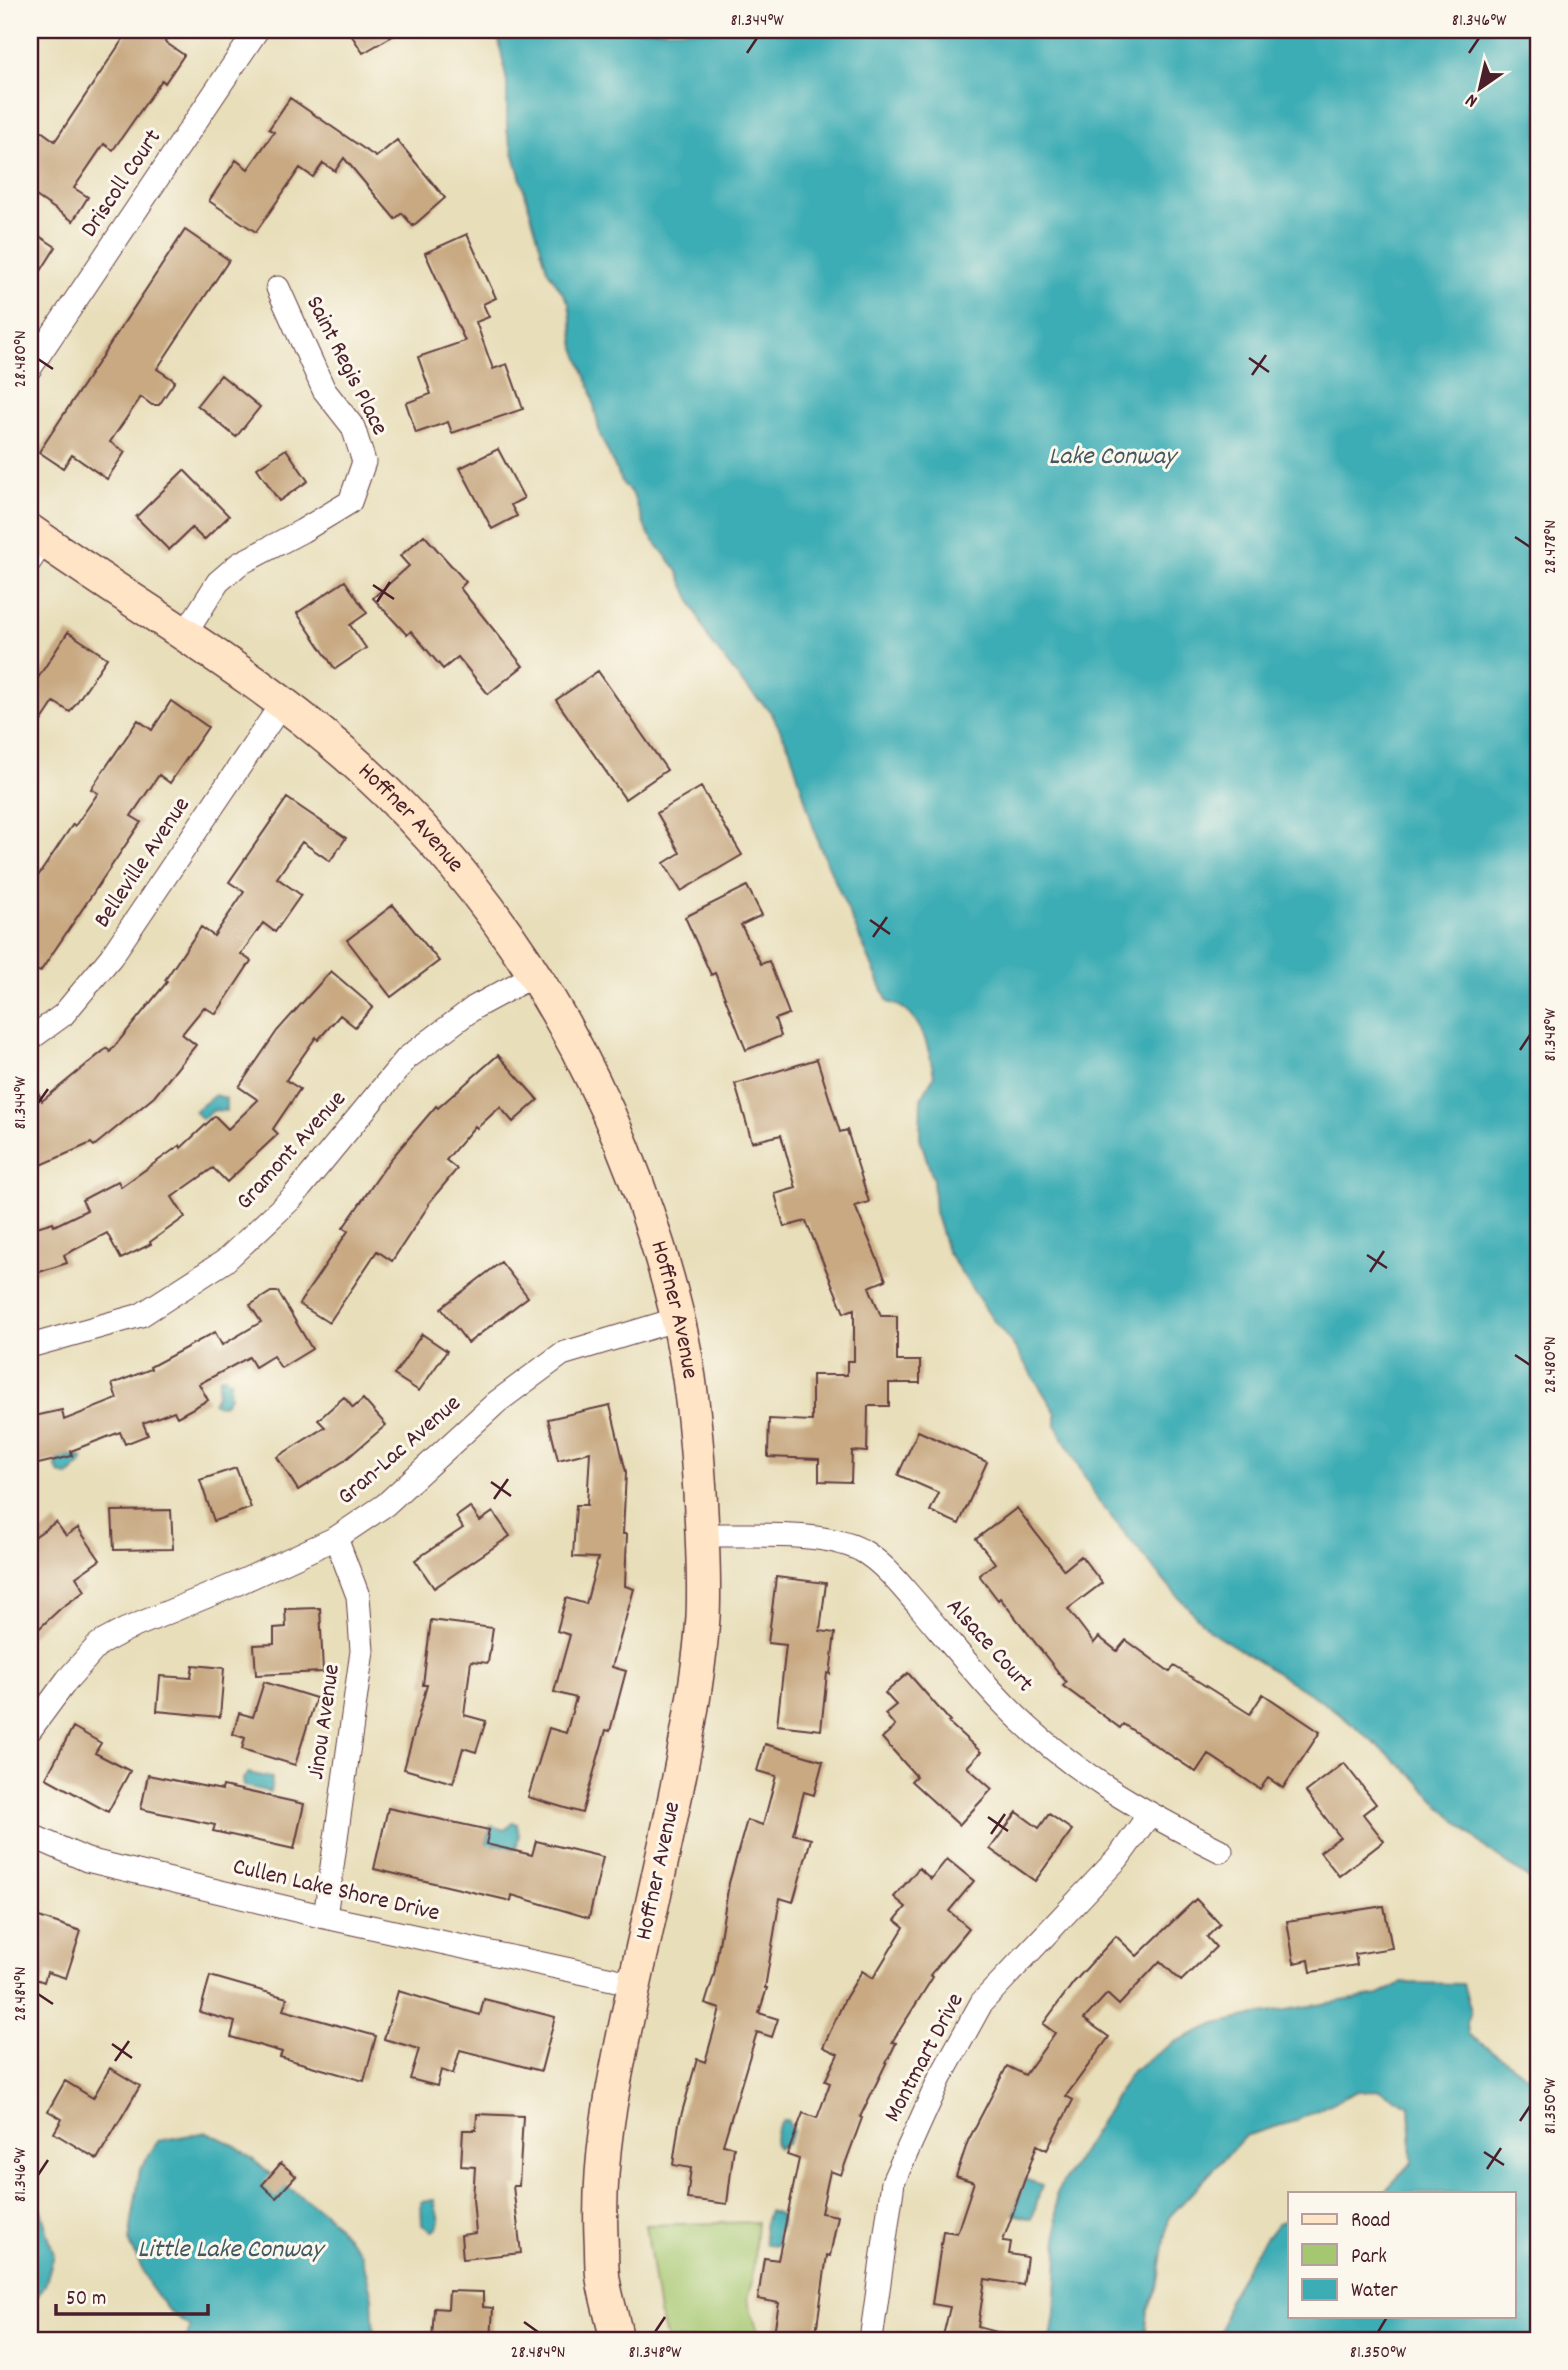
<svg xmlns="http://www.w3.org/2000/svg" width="1568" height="2370" font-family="Dekko,sans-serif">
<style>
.green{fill:#a5c770;stroke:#78734e;stroke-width:2}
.water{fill:#3cadb5;stroke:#436670;stroke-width:2}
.building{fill:#c8a982}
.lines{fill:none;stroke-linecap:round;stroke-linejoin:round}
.street-casing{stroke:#623c40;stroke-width:25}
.secondary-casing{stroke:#623c40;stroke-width:36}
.street{stroke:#fff;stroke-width:23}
.secondary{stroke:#ffe4c6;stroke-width:33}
.ticks{fill:none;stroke:#4a1f2b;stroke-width:2.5}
.labels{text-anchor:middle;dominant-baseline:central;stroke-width:6;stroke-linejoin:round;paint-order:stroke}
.street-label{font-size:24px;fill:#4a1f2b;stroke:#fbf7ec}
.water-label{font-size:26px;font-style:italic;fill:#445862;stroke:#fbf7ec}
.neatline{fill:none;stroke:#4a1f2b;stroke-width:2.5}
.ticks-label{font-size:18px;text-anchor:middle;fill:#4a1f2b}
</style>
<rect width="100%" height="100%" fill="#fbf7ec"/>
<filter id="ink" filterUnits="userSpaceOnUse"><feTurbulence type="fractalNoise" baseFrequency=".0143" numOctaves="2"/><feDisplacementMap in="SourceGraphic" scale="14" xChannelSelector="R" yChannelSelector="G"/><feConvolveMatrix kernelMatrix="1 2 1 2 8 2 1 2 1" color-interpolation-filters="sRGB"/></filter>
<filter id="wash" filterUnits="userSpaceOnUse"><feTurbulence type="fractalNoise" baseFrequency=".00686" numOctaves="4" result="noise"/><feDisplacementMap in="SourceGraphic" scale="28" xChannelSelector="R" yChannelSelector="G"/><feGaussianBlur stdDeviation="1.57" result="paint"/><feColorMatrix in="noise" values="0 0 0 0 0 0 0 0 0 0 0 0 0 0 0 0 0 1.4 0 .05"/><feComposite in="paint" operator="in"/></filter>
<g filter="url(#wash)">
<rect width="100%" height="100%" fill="#e8deba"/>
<path class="green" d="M757 2222 752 2281 747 2299 761 2340H667L659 2313 646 2225Z"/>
<path class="water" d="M497 30H1538V1885L1488 1850 1442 1808 1413 1775 1332 1708 1209 1630 1170 1588 1099 1502 1056 1426V1413L1014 1346 993 1320 947 1251 935 1212 933 1179 920 1138 921 1099 934 1076C930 1053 924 1023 904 1009 900 1005 892 1004 888 1002L818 842 790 749 771 712 745 686 708 638 677 570 647 532 633 495 623 484 600 435 591 390 575 348 569 303 547 269 507 131V82Z
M215 1095 226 1098V1111L214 1110 202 1119 195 1111Z
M220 1377H225L231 1381 229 1385 230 1396 224 1405 214 1404 213 1402 217 1395Z
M76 1456 82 1458 81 1464 68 1476 59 1473 56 1467 58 1458Z
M248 1773 272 1778 271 1792 244 1786 243 1779Z
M513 1822 517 1824 519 1835 516 1849 495 1844 492 1848 486 1846 491 1826 505 1830Z
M1402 1983 1463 1984 1471 2011 1467 2023 1468 2034 1538 2084V2340H1220L1228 2300 1254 2254 1278 2223 1290 2219V2316H1514V2193H1383L1412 2162 1410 2106 1380 2090 1357 2091 1295 2121 1245 2136 1169 2217 1157 2288 1148 2310 1145 2340H1051L1055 2312 1058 2257 1056 2193 1132 2071 1173 2043 1216 2024 1261 2014 1379 1995Z
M787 2120 793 2131 787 2144 778 2148C772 2141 777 2126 783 2120Z
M207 2132 236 2146 284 2185 325 2213 361 2253 372 2297 374 2340H186L190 2327 167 2309 150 2286 129 2241 140 2169 158 2141Z
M30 2173 54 2255 45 2285 30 2307Z
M1024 2179 1042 2185 1032 2219 1014 2214Z
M434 2200 439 2221 437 2228 432 2231 422 2225 421 2202Z
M769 2211 781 2216V2224L777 2234 778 2246 766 2245 764 2226Z"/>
<g id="blocks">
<path class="building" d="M129 30H173L165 42 184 55 165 83 162 80 113 150 104 144 74 188 88 197 73 221 30 192V148L41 131 55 141Z
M348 30H403L363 53Z
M290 98 376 157 397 140 445 198 413 226 402 213 395 219 344 158 335 171 323 163 313 177 300 168 256 232 209 201 236 160 248 169 274 132 269 129Z
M30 230 56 247 30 288Z
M185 230 229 260 157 369 175 381 159 405H152L141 397 110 442 125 452 107 479 72 455 63 468 39 452Z
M467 234 496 298 483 304 489 317 476 322 493 369 507 364 523 409 452 433 448 422 416 433 406 403 431 394 418 357 465 341 425 253Z
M221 375 260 407 236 437 197 405Z
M286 449 308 481 279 501 257 468Z
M498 449 524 498 511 505 517 516 492 529 460 468Z
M184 470 229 516 204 540 192 528 169 550 136 517Z
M424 535 466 582 460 588 523 666 488 694 458 657 443 669 411 631 407 635 373 598 409 566 400 556Z
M345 581 367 613 350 625 366 648 335 669 297 613Z
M68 632 107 658 70 712 54 702 30 738V690Z
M598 671 667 770 625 799 556 700Z
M171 701 208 727 170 783 159 775 131 816 141 822 40 972 30 966V888L73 824 75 826 98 793 91 789 138 720 152 730Z
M701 787 742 855 681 891 664 863 680 853 657 813Z
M287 798 346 838 330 861 302 842 277 878 301 895 275 932 263 923 241 954 251 961 216 1014 204 1007 182 1034 196 1045 154 1097 94 1146 91 1143 30 1170V1075L42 1101 107 1048 110 1052 167 982 165 980 201 927 214 936 244 892 229 882Z
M747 886 762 915 741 925 761 964 769 961 789 1014 775 1019 781 1036 746 1050 715 973 711 975 685 917Z
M393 905 439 961 391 997 347 940Z
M331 971 373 1007 355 1027 340 1015 318 1040 316 1037 286 1080 300 1089 273 1129 278 1134 227 1182 213 1168 172 1197 185 1217 150 1242 151 1244 121 1259 107 1233 64 1255 67 1263 30 1275V1229L53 1222 54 1226 87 1210 82 1200 118 1181 121 1187 180 1145 181 1148 215 1116 228 1129 258 1100 239 1087 277 1031Z
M498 1055 538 1100 513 1122 500 1107 477 1128 475 1126 446 1160 457 1169 428 1204 429 1205 392 1261 377 1251 329 1323 299 1304 348 1231 343 1228 390 1160 436 1106 438 1108Z
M817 1059 840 1132 847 1130 869 1202 855 1206 886 1280 869 1287 881 1316H897V1361H920V1383H889V1406H868L867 1452 852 1451 851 1482 819 1481V1459L768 1457 769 1419 812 1421V1375H847V1361H854V1309L844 1313 806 1221 784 1227 775 1194 796 1188 781 1135 752 1142 735 1084Z
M501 1262 528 1297 468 1343 441 1308Z
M271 1292H278L312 1349 281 1368 273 1356 255 1367 249 1357 199 1384 208 1400 177 1417 174 1411 143 1423 148 1435 125 1444 120 1432 71 1451 72 1456 30 1466V1417L62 1410 64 1420 117 1399 112 1384 151 1369 150 1367 215 1332 222 1345 261 1322 250 1305Z
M422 1334 447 1351 419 1391 394 1375Z
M344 1397 353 1408 363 1399 386 1425 344 1461 298 1490 277 1457 325 1427 318 1420Z
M610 1405 626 1472 623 1534H627L625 1586 634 1589 612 1667 626 1671 610 1731 606 1730 582 1813 528 1797 549 1728 566 1733 576 1698 554 1692 570 1635 557 1631 566 1598 586 1604 598 1558 573 1557 576 1505H587L590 1452 558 1460 548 1419Z
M918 1431 987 1462 959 1524 930 1511 939 1493 898 1475Z
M236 1468 251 1508 214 1521 200 1480Z
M470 1507 480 1521 493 1512 510 1536 434 1588 415 1560 463 1528 456 1517Z
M1017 1508 1064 1570 1081 1556 1102 1583 1068 1609 1094 1643 1099 1637 1117 1651 1126 1640 1170 1672 1174 1666 1250 1714 1263 1694 1320 1732 1283 1788 1268 1778 1260 1789 1208 1754 1196 1772 1123 1724 1120 1728 1063 1686 1066 1682 1000 1598 998 1600 979 1575 995 1563 976 1539Z
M171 1510 173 1549 114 1550 112 1511Z
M56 1522 66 1536 78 1528 100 1560 76 1577 85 1591 61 1608 30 1637V1540Z
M776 1577 826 1583 820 1631 835 1633 830 1674 827 1673 821 1730 777 1725 786 1645 768 1643Z
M320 1608 323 1672 256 1675 254 1645 274 1644V1628L286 1627 285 1609Z
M431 1620 493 1628 488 1663 471 1661 464 1715 486 1721 476 1752 463 1748 453 1783 404 1769 427 1685H423Z
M193 1665 224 1668 220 1717 157 1711 160 1676 191 1678Z
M908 1673 950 1721 948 1722 981 1752 967 1767 992 1789 959 1825 911 1781 916 1776 882 1738 895 1726 885 1714 896 1705 885 1693Z
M264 1682 316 1698 295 1765 242 1749 245 1738 233 1734 239 1713 253 1717Z
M73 1727 101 1743 95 1753 130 1771 108 1812 46 1778Z
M765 1744 823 1761 814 1795 804 1792 793 1834 811 1839 793 1902 780 1898 765 1988H767L759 2013 778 2019 772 2037 757 2032 723 2145 734 2147 727 2204 687 2199 691 2168 673 2165 679 2123 697 2059 705 2062 720 2009 705 2004 714 1975 729 1883 747 1820 763 1825 776 1776 757 1771Z
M1344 1763 1376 1804 1363 1814 1384 1841 1339 1876 1320 1852 1340 1837 1306 1792Z
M148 1775 222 1790 223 1786 304 1804 294 1849 213 1831 215 1825 141 1809Z
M388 1808 489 1830 486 1844 532 1855 536 1841 603 1857 589 1918 512 1895 511 1901 374 1869Z
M1017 1812 1039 1828 1049 1814 1072 1830 1035 1881 990 1849Z
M947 1859 974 1881 949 1911 969 1928 930 1975 933 1977 892 2042 896 2043 860 2117 862 2118 841 2175 830 2171 821 2213 838 2216 830 2256 827 2255 815 2340 774 2333 779 2303 758 2299 764 2258 778 2260 799 2159 787 2155 803 2113 817 2118 830 2083 825 2081 838 2054 823 2047 846 1997 862 1971 873 1978 904 1927 895 1920 906 1907 894 1897 919 1868 931 1879Z
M1196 1899 1220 1924 1207 1937 1216 1947 1181 1981 1160 1961 1119 2005 1107 1994 1084 2019 1109 2037 1066 2096 1073 2100 1047 2150 1037 2145 1003 2241 1011 2242 1009 2254 1027 2257 1023 2285 985 2279 978 2327 1008 2335V2340H942L950 2307 932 2304 943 2231 957 2233 974 2182 956 2176 968 2141 1007 2066 1025 2075 1055 2033 1043 2024 1074 1982 1116 1936 1137 1956Z
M1384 1906 1392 1948 1355 1954 1357 1965 1311 1972 1309 1960 1294 1963 1287 1921Z
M30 1914 81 1931 66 1978 47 1972 44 1982 30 1977Z
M210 1976 287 1998 283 2010 376 2036 364 2081 280 2057 282 2052 231 2037 235 2022 200 2012Z
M398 1991 480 2015 484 1999 555 2017 541 2071 460 2050 453 2074 441 2070 437 2086 410 2079 419 2049 384 2039Z
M110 2068 140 2086 97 2159 54 2133 62 2119 48 2111 65 2081 93 2098Z
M477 2114 523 2116 519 2186H513L521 2253 463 2259 461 2235 476 2233 473 2199 475 2167 461 2166 463 2130H476Z
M281 2163 296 2176 276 2198 262 2185Z
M449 2291 483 2292V2307L493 2308 491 2340H432L434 2308 448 2309Z"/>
</g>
</g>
<g filter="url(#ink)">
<use href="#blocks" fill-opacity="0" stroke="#623c40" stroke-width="2"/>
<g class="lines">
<g class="street-casing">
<path id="street" d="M30 368 257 30
M30 561 43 541
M185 634 218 582 239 564 302 531 350 502 364 462 353 427 324 390 278 288
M30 1039 63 1015 111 957 283 702
M30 1346 141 1315 225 1261 292 1198 407 1058 475 1007 536 974
M703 1535C746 1536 823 1530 861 1550 884 1563 901 1586 918 1605 947 1639 975 1674 1006 1706 1069 1771 1141 1811 1221 1851
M30 1730 67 1680 99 1644 125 1630 234 1585 336 1538 385 1505 497 1402 562 1354 678 1319
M30 1835 87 1860 325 1917 635 1984
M325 1917 362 1651 358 1596 336 1538
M871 2340 893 2182 940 2078 982 2002 1118 1858 1149 1815"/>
</g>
<g class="secondary-casing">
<g id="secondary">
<path id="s1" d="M30 531C142 610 261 676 362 769 522 915 626 1106 677 1315 691 1372 696 1433 700 1492 702 1533 705 1576 703 1617 700 1663 692 1708 684 1752 667 1842 646 1930 627 2019 611 2095 598 2159 601 2237 602 2251 601 2265 603 2279 606 2299 613 2320 617 2340"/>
</g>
</g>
<use href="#street" class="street"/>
<use href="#secondary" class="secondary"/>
</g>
</g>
<path class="ticks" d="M747 53 757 38M1469 53 1479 38M1249 358 1269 372M38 359 53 369M1252 375 1266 355M1515 537 1530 547M373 585 394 599M377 602 390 582M870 920 890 934M873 937 887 917M1520 1050 1530 1035M38 1103 48 1089M1367 1255 1387 1268M1370 1272 1384 1251M1515 1355 1530 1365M491 1482 511 1496M494 1499 508 1479M988 1817 1008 1831M991 1834 1005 1814M38 1994 53 2004M112 2044 132 2058M115 2061 129 2041M1520 2121 1530 2106M1484 2152 1504 2165M1487 2169 1501 2148M38 2175 48 2160M524 2322 538 2332M655 2332 665 2317M1378 2332 1387 2317"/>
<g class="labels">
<g class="street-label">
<text transform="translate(122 184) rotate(-56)">Driscoll Court</text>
<text transform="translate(346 366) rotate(63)">Saint Regis Place</text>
<text stroke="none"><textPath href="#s1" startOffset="478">Hoffner Avenue</textPath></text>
<text transform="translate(143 863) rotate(-56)">Belleville Avenue</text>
<text transform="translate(292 1151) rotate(-48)">Gramont Avenue</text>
<text stroke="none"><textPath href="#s1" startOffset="1043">Hoffner Avenue</textPath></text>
<text transform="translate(400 1451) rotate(-41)">Gran-Lac Avenue</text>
<text transform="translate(989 1646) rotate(48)">Alsace Court</text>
<text transform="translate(325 1722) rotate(-82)">Jinou Avenue</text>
<text transform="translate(659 1871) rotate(-78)">Hoffner Avenue</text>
<text transform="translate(336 1891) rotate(13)">Cullen Lake Shore Drive</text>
<text transform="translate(925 2058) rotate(-62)">Montmart Drive</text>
</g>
<g class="water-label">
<text x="1112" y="457">Lake Conway</text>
<text x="230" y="2250">Little Lake Conway</text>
</g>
</g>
<rect width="1568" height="2370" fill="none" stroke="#fbf7ec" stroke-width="77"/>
<rect x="1288" y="2192" width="228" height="126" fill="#fbf7ec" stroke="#b4a19f" stroke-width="2"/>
<rect x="1302" y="2214" width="35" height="10" fill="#ffe4c6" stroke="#b4a19f" stroke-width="2"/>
<text x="1351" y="2226" font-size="21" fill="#4a1f2b">Road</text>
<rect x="1302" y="2244" width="35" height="21" fill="#a5c770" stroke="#b4a19f" stroke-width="2"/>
<text x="1351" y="2262" font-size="21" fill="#4a1f2b">Park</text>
<rect x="1302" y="2279" width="35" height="21" fill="#3cadb5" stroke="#b4a19f" stroke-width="2"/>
<text x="1351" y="2296" font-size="21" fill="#4a1f2b">Water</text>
<g transform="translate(1480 88) rotate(214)" stroke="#fbf7ec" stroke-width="5" paint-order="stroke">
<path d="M0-5L12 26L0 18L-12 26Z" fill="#4a1f2b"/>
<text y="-10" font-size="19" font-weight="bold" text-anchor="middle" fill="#4a1f2b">N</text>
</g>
<path d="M56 2304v10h152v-10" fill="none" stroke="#4a1f2b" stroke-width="3.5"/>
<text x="66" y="2304" font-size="21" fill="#4a1f2b" stroke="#fbf7ec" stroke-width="5" paint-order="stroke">50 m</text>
<rect x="38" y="38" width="1492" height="2294" class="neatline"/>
<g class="ticks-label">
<text x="757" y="25">81.344°W</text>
<text x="1479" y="25">81.346°W</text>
<text transform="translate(19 359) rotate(-90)" y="6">28.480°N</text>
<text transform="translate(1549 547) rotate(-90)" y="6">28.478°N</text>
<text transform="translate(1549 1035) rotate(-90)" y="6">81.348°W</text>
<text transform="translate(19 1103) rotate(-90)" y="6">81.344°W</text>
<text transform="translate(1549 1365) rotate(-90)" y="6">28.480°N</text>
<text transform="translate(19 1994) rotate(-90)" y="6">28.484°N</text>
<text transform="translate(1549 2106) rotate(-90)" y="6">81.350°W</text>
<text transform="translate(19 2175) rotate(-90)" y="6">81.346°W</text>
<text x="538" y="2357">28.484°N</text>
<text x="655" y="2357">81.348°W</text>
<text x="1378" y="2357">81.350°W</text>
</g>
</svg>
